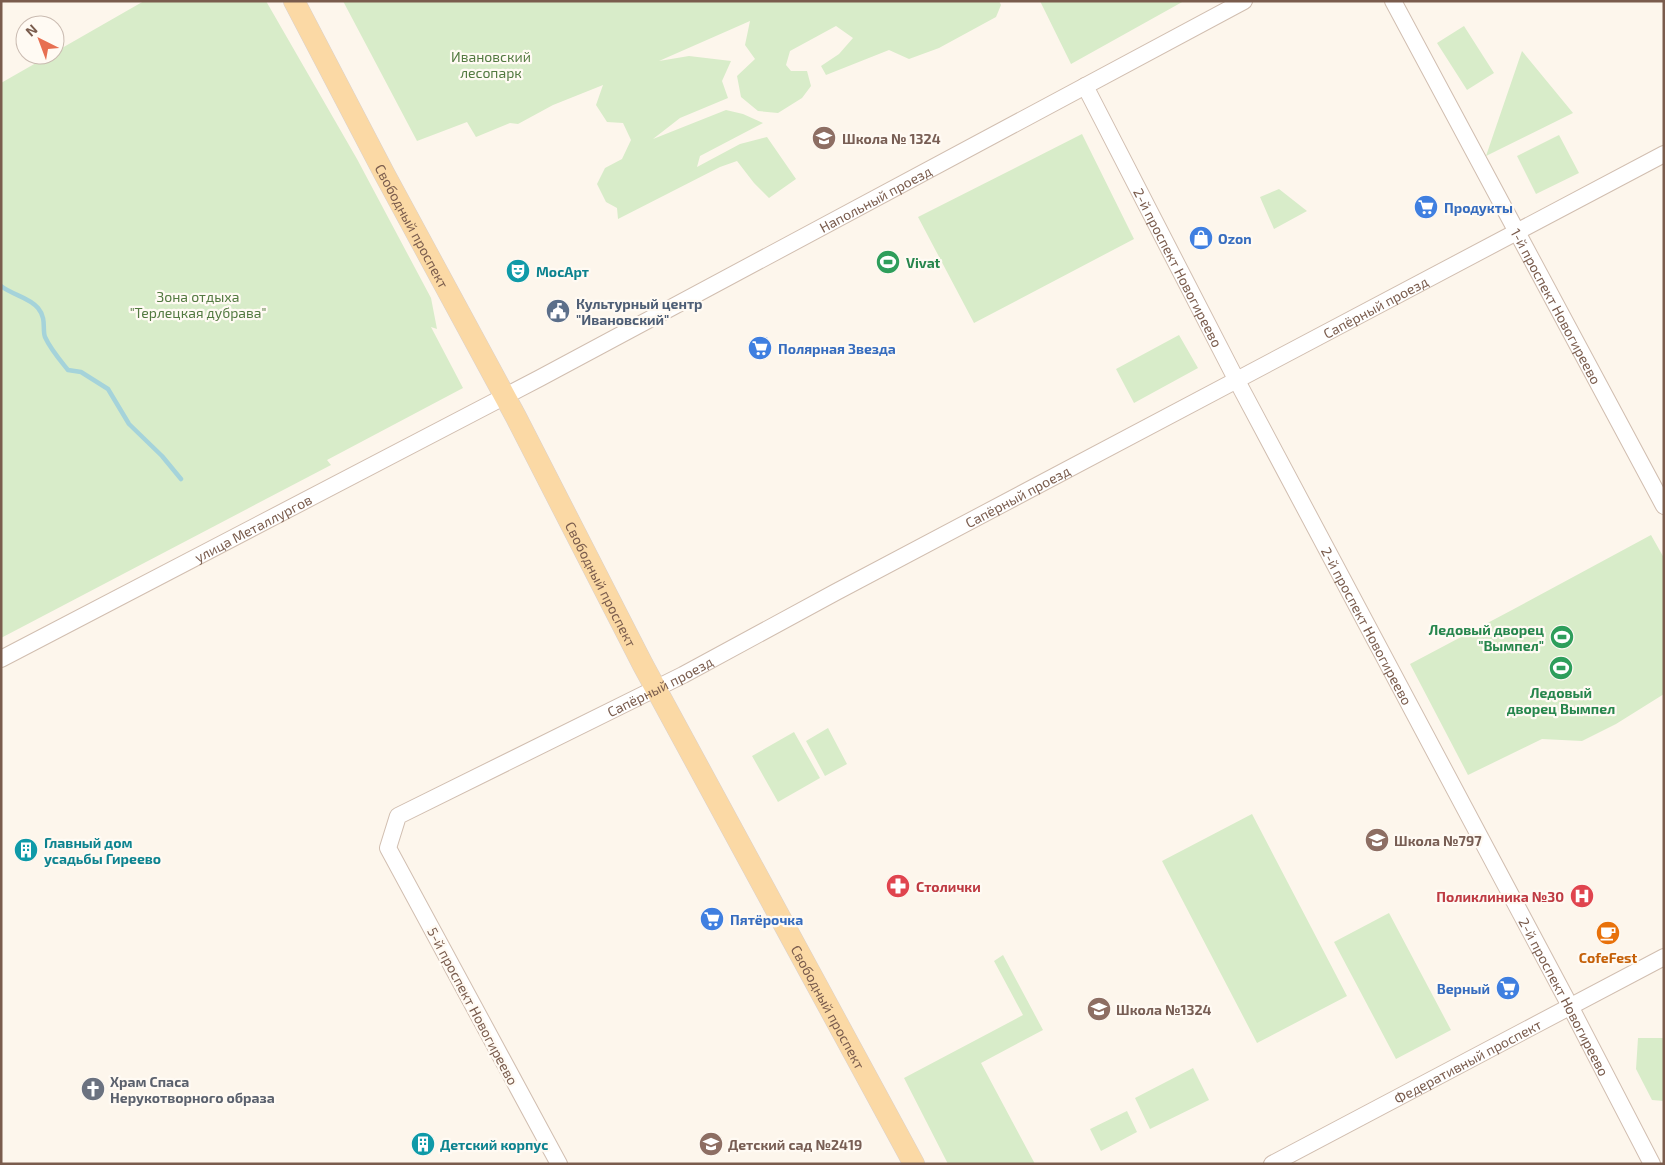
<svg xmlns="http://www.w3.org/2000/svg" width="1665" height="1165" font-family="'Exo 2',sans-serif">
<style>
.green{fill:#d8ecc9}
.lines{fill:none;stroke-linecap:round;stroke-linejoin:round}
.stream{stroke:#a5d3da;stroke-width:4.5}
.minor-casing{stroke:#d1beb0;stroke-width:18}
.major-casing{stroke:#dad1cd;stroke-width:22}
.minor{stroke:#fff;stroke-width:16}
.major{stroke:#fbd9a5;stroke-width:21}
.labels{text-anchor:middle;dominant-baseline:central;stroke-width:4.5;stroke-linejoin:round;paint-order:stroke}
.park-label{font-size:14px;fill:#537a41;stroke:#fffaf3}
.education-label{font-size:14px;font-weight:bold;fill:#785e54;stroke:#fffaf3;text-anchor:start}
.street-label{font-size:14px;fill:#7a5c4d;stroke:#fffaf3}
.shop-label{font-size:14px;font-weight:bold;fill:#366cbe;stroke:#fffaf3;text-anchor:start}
.leisure-label{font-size:14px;font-weight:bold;fill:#27864d;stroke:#fffaf3;text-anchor:start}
.culture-label{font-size:14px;font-weight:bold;fill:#0d838f;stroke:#fffaf3;text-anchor:start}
.service-label{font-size:14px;font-weight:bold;fill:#4e5e75;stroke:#fffaf3;text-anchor:start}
.health-label{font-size:14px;font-weight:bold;fill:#be3a42;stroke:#fffaf3;text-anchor:start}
.food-label{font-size:14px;font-weight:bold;fill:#c56008;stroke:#fffaf3}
.worship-label{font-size:14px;font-weight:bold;fill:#5b616d;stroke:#fffaf3;text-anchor:start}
</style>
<rect width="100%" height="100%" fill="#fdf6ec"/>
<path class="green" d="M144 1H266L357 159 431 298 437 329 431 327 463 388 327 460 331 465 1 638V83L50 55H55V52Z
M343 1H999L1001 5 996 17 939 48 909 59 889 50 826 75 821 66 839 54 853 38 836 26 790 51 786 65 791 71H807L811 86 802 98 778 113 758 111 741 97 737 76 755 59 745 45 750 21 659 61 689 56 731 61 722 81 728 98 680 118 653 139 726 110 743 114 763 123 700 156 697 167 740 144 767 137 796 179 769 198 754 183 737 161 720 167 618 219 617 208 606 202 597 184 605 168 622 159 631 140 623 123 607 122 596 105 603 85 553 105 518 124 510 123 476 137 467 122 417 141Z
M1040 1H1184L1071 64Z
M1464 26 1494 73 1467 90 1437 43Z
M1522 51 1573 113 1486 156Z
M1082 134 1134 239 974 323 918 217Z
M1559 135 1579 173 1536 194 1517 156Z
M1279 189 1307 211 1274 229 1260 197Z
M1179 335 1198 368 1134 403 1116 369Z
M1651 535 1664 558V694L1616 724 1582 741 1542 739 1468 775 1410 664 1512 610Z
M828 728 847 764 825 776 806 741Z
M794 732 820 778 778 802 752 756Z
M1252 814 1347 996 1257 1043 1162 861Z
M1389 913 1451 1030 1396 1059 1334 942Z
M1003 955 1043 1030 981 1063 1035 1164H948L904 1078 1023 1015 994 961Z
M1638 1038H1664V1101L1652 1100 1636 1069Z
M1193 1068 1209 1100 1150 1129 1135 1098Z
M1127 1111 1137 1132 1101 1151 1090 1129Z"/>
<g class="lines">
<path class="stream" d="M1 286C12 295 29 297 38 308 47 319 42 329 45 337 51 350 60 360 68 370L81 372 108 389 129 424 162 456 181 479"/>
<g class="minor-casing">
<g id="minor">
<path id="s1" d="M1393 1 1664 506"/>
<path id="s2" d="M1085 86 1236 379 1570 1006 1652 1164"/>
<path id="s3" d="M1 659 540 378 1244 1"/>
<path id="s4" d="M559 1164 388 848 398 816 683 675 836 592 1664 154"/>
<path id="s5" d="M1272 1164 1664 957"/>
</g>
</g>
<g class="major-casing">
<g id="major">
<path id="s6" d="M294 1 385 175 516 417 643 665 914 1164"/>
</g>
</g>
<use href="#minor" class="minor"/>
<use href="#major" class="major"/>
</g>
<defs>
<g id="school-disc" transform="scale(1.25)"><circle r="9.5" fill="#8d6e63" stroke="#fffaf3"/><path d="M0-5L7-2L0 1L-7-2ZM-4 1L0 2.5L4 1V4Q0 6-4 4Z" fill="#fff"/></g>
<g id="supermarket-disc" transform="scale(1.25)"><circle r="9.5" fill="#3f7fe0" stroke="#fffaf3"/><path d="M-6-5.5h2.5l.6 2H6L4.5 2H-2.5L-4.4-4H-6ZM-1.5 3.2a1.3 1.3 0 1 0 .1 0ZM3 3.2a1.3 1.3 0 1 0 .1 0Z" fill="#fff"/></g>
<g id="shop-disc" transform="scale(1.25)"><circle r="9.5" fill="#3f7fe0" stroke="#fffaf3"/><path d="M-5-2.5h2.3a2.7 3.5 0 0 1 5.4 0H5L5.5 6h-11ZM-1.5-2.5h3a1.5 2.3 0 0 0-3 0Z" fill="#fff"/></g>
<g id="stadium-disc" transform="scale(1.25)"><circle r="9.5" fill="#2e9e5b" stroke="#fffaf3"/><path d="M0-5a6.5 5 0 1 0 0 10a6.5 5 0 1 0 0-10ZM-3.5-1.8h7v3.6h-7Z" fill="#fff"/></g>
<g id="theatre-disc" transform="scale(1.25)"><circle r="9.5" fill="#0f9aa8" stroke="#fffaf3"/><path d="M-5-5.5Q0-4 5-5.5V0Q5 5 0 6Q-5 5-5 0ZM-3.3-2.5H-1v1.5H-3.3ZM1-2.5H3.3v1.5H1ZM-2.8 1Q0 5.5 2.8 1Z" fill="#fff"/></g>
<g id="civic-disc" transform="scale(1.25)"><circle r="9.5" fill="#5c6f8a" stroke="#fffaf3"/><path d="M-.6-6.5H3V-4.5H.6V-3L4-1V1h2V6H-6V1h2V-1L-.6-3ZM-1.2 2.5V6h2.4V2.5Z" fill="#fff"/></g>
<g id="building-disc" transform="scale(1.25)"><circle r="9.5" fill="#0f9aa8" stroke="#fffaf3"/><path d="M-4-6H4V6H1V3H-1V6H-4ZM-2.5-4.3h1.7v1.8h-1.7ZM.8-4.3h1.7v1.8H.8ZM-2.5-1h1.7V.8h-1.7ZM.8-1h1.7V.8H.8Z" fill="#fff"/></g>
<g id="pharmacy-disc" transform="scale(1.25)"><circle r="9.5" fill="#e0444e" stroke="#fffaf3"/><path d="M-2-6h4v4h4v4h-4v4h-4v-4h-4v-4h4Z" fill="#fff"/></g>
<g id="hospital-disc" transform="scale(1.25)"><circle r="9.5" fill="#e0444e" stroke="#fffaf3"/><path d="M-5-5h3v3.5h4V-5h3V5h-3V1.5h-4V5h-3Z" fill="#fff"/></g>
<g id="cafe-disc" transform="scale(1.25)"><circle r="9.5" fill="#e8710a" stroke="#fffaf3"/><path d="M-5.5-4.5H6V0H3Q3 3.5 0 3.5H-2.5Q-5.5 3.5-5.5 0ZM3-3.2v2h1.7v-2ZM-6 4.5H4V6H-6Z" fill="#fff"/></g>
<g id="church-disc" transform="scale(1.25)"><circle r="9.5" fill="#6b7280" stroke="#fffaf3"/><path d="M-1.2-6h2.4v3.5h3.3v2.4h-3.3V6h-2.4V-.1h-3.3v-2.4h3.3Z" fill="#fff"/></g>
</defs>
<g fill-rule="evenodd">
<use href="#school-disc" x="824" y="138"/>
<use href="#supermarket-disc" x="1426" y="207"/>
<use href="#shop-disc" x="1201" y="238"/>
<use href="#stadium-disc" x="888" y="262"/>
<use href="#theatre-disc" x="518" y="271"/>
<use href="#civic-disc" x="558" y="311"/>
<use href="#supermarket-disc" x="760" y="348"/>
<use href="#stadium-disc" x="1562" y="637"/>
<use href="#stadium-disc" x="1561" y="668"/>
<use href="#school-disc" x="1377" y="840"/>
<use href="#building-disc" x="26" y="850"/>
<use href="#pharmacy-disc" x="898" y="886"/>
<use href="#hospital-disc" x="1582" y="896"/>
<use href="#supermarket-disc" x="712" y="919"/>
<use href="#cafe-disc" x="1608" y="933"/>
<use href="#supermarket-disc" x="1508" y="988"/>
<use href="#school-disc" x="1099" y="1009"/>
<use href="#church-disc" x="93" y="1089"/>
<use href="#building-disc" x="423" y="1144"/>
<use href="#school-disc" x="711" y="1144"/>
</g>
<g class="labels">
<g class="park-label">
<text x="491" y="56">Ивановский<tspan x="491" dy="16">лесопарк</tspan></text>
<text x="198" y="296">Зона отдыха<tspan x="198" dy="16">"Терлецкая дубрава"</tspan></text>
</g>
<g class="education-label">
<text x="842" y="138">Школа № 1324</text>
<text x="1394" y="840">Школа №797</text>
<text x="1116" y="1009">Школа №1324</text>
<text x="728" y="1144">Детский сад №2419</text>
</g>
<g class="street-label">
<text stroke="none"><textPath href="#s3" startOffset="988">Напольный проезд</textPath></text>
<text stroke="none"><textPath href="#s6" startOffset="254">Свободный проспект</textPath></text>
<text stroke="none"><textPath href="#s2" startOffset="204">2-й проспект Новогиреево</textPath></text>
<text stroke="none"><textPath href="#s4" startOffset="1495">Сапёрный проезд</textPath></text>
<text stroke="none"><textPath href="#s1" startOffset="346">1-й проспект Новогиреево</textPath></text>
<text stroke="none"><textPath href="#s4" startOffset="1090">Сапёрный проезд</textPath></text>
<text stroke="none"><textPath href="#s3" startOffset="284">улица Металлургов</textPath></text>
<text stroke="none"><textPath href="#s6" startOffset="659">Свободный проспект</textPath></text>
<text stroke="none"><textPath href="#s2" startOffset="609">2-й проспект Новогиреево</textPath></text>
<text stroke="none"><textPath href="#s4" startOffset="685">Сапёрный проезд</textPath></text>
<text stroke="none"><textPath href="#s2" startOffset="1029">2-й проспект Новогиреево</textPath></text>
<text transform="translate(473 1006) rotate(62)">5-й проспект Новогиреево</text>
<text stroke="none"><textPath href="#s6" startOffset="1139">Свободный проспект</textPath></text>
<text stroke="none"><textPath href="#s5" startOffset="221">Федеративный проспект</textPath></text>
</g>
<g class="shop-label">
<text x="1444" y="207">Продукты</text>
<text x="1218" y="238">Ozon</text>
<text x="778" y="348">Полярная Звезда</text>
<text x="730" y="919">Пятёрочка</text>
<text x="1490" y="988" text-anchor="end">Верный</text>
</g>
<g class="leisure-label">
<text x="906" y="262">Vivat</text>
<text x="1544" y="629" text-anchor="end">Ледовый дворец<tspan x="1544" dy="16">"Вымпел"</tspan></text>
<text x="1561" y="692" text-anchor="middle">Ледовый<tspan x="1561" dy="16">дворец Вымпел</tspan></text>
</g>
<g class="culture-label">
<text x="536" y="271">МосАрт</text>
<text x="44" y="842">Главный дом<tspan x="44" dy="16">усадьбы Гиреево</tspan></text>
<text x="440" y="1144">Детский корпус</text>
</g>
<g class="service-label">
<text x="576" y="303">Культурный центр<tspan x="576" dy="16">"Ивановский"</tspan></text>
</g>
<g class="health-label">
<text x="916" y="886">Столички</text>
<text x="1564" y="896" text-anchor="end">Поликлиника №30</text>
</g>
<g class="food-label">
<text x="1608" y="957">CofeFest</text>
</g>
<g class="worship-label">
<text x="110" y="1081">Храм Спаса<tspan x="110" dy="16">Нерукотворного образа</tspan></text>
</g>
</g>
<rect width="1665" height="1165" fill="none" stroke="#7a5c4d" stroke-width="5"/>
<g transform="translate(40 40) rotate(318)"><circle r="24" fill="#fffaf3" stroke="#cabbb1"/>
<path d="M0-4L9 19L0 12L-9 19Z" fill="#e76f51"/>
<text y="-8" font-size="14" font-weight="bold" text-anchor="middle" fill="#7a5c4d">N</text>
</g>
</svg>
